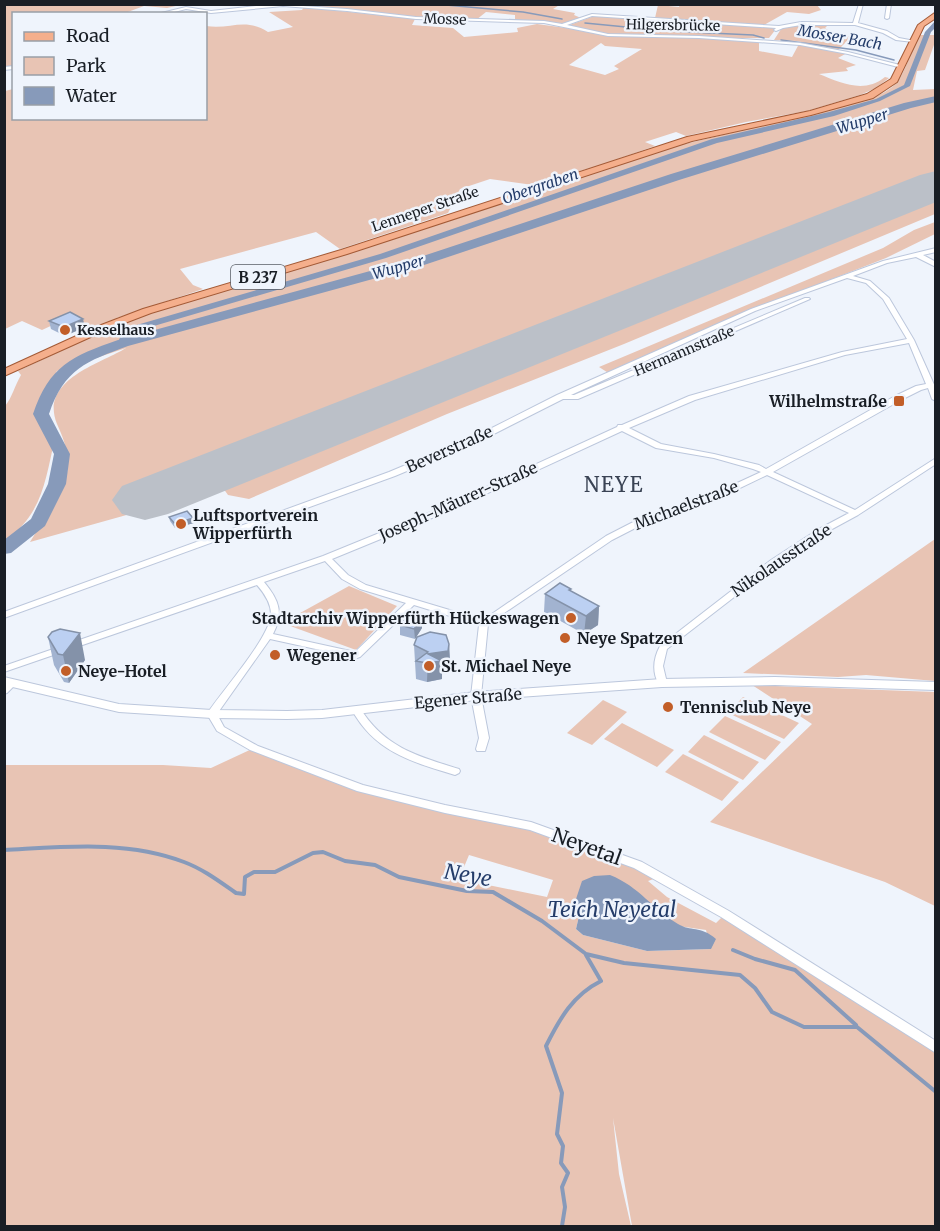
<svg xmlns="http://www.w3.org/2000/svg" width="940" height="1231" font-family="Merriweather,serif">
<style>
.green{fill:#e8c4b4;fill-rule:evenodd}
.water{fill:#879aba}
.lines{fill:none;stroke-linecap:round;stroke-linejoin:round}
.stream-far1{stroke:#879aba;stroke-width:1.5}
.stream{stroke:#879aba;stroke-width:4}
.canal{fill:#879aba;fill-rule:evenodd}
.river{fill:#879aba;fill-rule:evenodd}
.runway{fill:#bbc0c8;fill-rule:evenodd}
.street-casing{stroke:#bcc7dc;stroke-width:2}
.secondary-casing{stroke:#bcc7dc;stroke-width:2}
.primary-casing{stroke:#a35a36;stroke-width:2}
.street{fill:#fff;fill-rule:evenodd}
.secondary{fill:#fff;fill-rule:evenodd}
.primary{fill:#f5af8c;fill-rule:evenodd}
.wall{fill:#a2b3d0}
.shaded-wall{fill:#8492a9}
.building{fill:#bcd0f2;stroke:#8492a9;stroke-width:1.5}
.poi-dot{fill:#c25e28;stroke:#eff4fc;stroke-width:2}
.labels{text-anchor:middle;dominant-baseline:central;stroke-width:5;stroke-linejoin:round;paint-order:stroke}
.far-street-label{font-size:14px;fill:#191e25;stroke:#eff4fc}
.far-poi-label{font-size:14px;font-weight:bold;fill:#191e25;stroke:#eff4fc;text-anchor:start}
.far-water-label{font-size:15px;font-style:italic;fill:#243c69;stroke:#eff4fc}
.shield{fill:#eff4fc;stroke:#595e66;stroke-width:1.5}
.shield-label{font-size:15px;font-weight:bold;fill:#191e25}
.poi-label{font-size:16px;font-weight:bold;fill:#191e25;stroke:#eff4fc;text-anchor:start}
.street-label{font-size:16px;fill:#191e25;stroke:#eff4fc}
.quarter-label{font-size:20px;letter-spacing:1.5px;fill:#3a4354;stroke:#eff4fc}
.near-street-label{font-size:20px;fill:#191e25;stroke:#eff4fc}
.near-water-label{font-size:21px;font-style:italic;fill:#243c69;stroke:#eff4fc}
</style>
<rect width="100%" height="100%" fill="#eff4fc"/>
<path class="green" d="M310 4H561L553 9 575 13 574 15 581 18 561 24 515 21V15L486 12 476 20 413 17 309 6Z
M680 4 817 5 821 10 809 14 787 12 764 25 776 29 769 38H732L759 40V51L792 57 799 44 847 53 838 58 856 65 846 68 848 71 819 74C841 83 864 94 885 77L889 78 876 88 860 95 807 111 746 122 686 136 676 132 645 142 655 146 604 164 533 185 490 179 460 189 448 213 340 249 316 232 180 269 193 285 203 289 117 318 125 322 209 294 347 254 676 146 837 108C856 102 889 97 900 78 908 65 911 49 919 35H935V42L925 70 917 71 913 90 935 89V214L624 344 447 414 249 499 228 495 223 488 30 542C43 520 61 499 67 473 70 456 64 439 57 424 39 380 100 364 126 348L57 371 43 400 41 418 55 438C45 481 43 513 5 541V406C12 398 15 385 21 375L18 371 101 332 70 317 42 330 22 321 5 329V91L13 89 14 118H206V26C230 30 245 17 268 32L293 27 269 12 302 10 304 7 415 19 412 25 453 28 464 37 518 32 517 28 537 24 581 30 567 26 594 16 655 18 658 5 679 7ZM601 43 605 46 642 49 614 66 619 69 605 75 569 65Z
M5 5H180L167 8 144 6 125 13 14 14 13 66 5 68Z
M822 24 828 25 825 28 829 31 851 37 838 50 797 41 774 40 783 26Z
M935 222V234L886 258 753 310 610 374 599 367 883 248 914 230Z
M935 539V681L866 675 838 677 743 673Z
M349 586 397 606 356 650 282 623Z
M752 685 935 692V906L885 882 710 822 812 724Z
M743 697 799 723 784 739 728 713Z
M603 700 627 712 592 745 567 733Z
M725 716 781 742 765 760 709 732Z
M622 723 674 750 657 767 604 739Z
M704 735 759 762 743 780 688 752Z
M254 748 361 788 531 826 659 877 648 881 667 897 716 923 725 914 935 1048V1226H632L613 1118 619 1174 631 1226H5L4 765H163L211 768ZM469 855 553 880 547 897 459 879ZM580 912 706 930 711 949 647 951 583 935 576 929Z
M683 754 739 782 722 801 665 772Z"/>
<path class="water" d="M610 875C640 887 652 909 678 924 691 932 700 925 716 939L711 949 647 951 583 935 576 929 580 912 573 908 582 881 594 876Z"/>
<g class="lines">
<path class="stream-far1" d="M435 4 523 12 562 19
M585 23 667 31 753 35 764 38
M781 40 856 50 894 60"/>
<path class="stream" d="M4 850C64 847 126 840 184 862 203 869 220 882 236 893L244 894 245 877 254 872H275L313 853 323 852 345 861 375 865 399 877 467 891 493 892 542 921 586 954 624 963 740 975 755 988 772 1012 804 1027H857L936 1092
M733 950 755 959 795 970 856 1025
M562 1226 565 1207 562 1187 568 1173 561 1163 563 1146 557 1134 562 1093 546 1046C560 1018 573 995 601 981L586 955"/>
<path class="canal" d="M936 20V27L931 32 910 86 880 101 834 116 717 143 386 258 130 333 126 345 123 346 118 343 123 329 380 254 712 139 829 112 876 99 904 85 925 32Z"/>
<path class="river" d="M936 96V102L911 108 679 180 424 265 128 346C87 361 64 369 49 414L70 454 66 484 45 526 11 553 4 554V540L31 519 48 484 54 454 33 414C49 366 72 356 118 340L414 259 671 174 904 103Z"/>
<path class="runway" d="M936 171V202L168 514 145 520 122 514 112 500 122 486 920 175Z"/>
<g class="street-casing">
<path id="street" d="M274 4 347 9 416 17 544 21 562 24 592 14 779 26 801 22 853 23 859 4H863L858 23 887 31 899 38 915 41 913 42 896 40 883 33 855 25H801L783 28 776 31 774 30 776 28 592 16 567 25 608 34 699 36 800 43 848 52 904 66V67L902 68 848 54 800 45 699 38 608 36 544 23 416 19 347 11 283 6 211 13 186 9 167 14H157L186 7 211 11Z
M887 4H891L889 18 887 19 885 18Z
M14 66V69L4 70V67Z
M936 248V252L923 255 936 262V267L916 257 887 263 853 276 870 281 889 298 914 340 936 389V401L932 399 928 388 921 390 901 400 773 472 855 510 936 458V464L858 515 823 534 777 564 667 649 663 666 667 683 665 685H659C652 672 653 659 660 646L771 560 817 530 849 513 767 475 715 500 649 521 612 540 488 624 481 696 489 738 485 751H477L476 749 479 738 471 696 479 625 414 605 360 657 357 658 270 639 217 714 224 727 258 746 363 785 445 805 531 822 642 862 729 911 936 1041V1053L721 917 634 868 530 830 445 813 357 791 250 750 217 731 207 714C221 692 270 638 271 614 271 603 264 593 257 585L4 672V666L323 556 443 507 617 427 618 425H622L689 396 842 352 907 339 883 299 866 283 847 278 755 311 571 395H574L805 298H809L810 299 578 399H563L488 437 395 476 4 618V612L389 472 482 433 557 395 751 309 883 261ZM909 343 926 384 916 386 895 396 766 469 759 465 714 454 661 444 629 428 695 400 845 355ZM622 431 656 448 714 458 753 469 761 472 709 496 643 517 606 536 483 620 366 585 348 575 332 559 449 511ZM325 561 342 579 360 589 406 603 355 652 273 634C284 613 279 600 264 582Z
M12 680 17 683 7 693 4 694V685Z
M357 707 360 708C384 747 417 756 459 769L460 771 459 773 455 775C412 762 375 752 352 710Z"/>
</g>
<g class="secondary-casing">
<path id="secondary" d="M4 677 119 704 212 710 287 711 322 710 476 692 662 679 775 677 936 682V690L775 685 662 687 476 700 322 718 287 719 212 718 119 712 4 685Z"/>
</g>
<g class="primary-casing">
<path id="primary" d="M936 12V18L924 26 897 82 873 98 811 115 692 141 347 254 151 313 104 331 4 376V369L96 327 143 309 341 250 687 137 810 111 867 94 891 79 918 25Z"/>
</g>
<use href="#street" class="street"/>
<use href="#secondary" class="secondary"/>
<use href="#primary" class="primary"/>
</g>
<path class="wall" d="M49 321 85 327 65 336 51 329Z
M169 517 194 523 175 528 170 521Z
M571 589V591L599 606 598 625 584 634 544 612 545 594Z
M400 625 422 628 415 639 400 635Z
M48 637 85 660 69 683 64 682 54 665Z
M449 644 450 662 448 670H442V679L427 682 416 679 414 645Z"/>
<path class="shaded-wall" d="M83 319 85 327 65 336 64 327Z
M193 518 194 523 175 528V524Z
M599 606 598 625 584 634 586 616Z
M422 619V628L415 639 414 629Z
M80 633 85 660 69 683 63 655Z
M449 644 450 662 448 670H442V679L427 682 428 654Z"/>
<path class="building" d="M70 312 83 319 64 327 49 321Z
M187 511 193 518 175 524 169 517Z
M560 583 571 589 569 590 599 606 586 616 545 594Z
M407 615 422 619 414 629 400 625Z
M60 629 80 633 63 655 58 654 48 637 52 632Z
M430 632 446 635 449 644 448 651 428 654 442 661 427 663 416 661 428 652 414 645 417 637Z"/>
<g class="poi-dot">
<circle cx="65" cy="330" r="6"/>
<rect x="893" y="395" width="12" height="12" rx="3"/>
<circle cx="181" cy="524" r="6"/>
<circle cx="571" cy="618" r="6"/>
<circle cx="565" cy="638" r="6"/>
<circle cx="275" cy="655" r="6"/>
<circle cx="429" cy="666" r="6"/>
<circle cx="66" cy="671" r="6"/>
<circle cx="668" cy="707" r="6"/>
</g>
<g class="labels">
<g class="far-street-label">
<text transform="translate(445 19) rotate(2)">Mosse</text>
<text transform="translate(673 25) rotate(1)">Hilgersbrücke</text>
<text transform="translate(425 209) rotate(-19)">Lenneper Straße</text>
<text transform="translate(684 351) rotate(-23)">Hermannstraße</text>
</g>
<g class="far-poi-label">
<text x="77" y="330">Kesselhaus</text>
</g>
<g class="far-water-label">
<text transform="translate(840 37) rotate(10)">Mosser Bach</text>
<text transform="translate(862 121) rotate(-17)">Wupper</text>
<text transform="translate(540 186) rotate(-19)">Obergraben</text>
<text transform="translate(398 267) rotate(-16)">Wupper</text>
</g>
<rect class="shield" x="231" y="265" width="54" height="24" rx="4.5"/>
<g class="shield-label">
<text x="258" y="277">B 237</text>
</g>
<g class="poi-label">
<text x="887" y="401" text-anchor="end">Wilhelmstraße</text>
<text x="193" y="515">Luftsportverein<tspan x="193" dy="18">Wipperfürth</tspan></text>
<text x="559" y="618" text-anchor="end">Stadtarchiv Wipperfürth Hückeswagen</text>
<text x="577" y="638">Neye Spatzen</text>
<text x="287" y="655">Wegener</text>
<text x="441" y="666">St. Michael Neye</text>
<text x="78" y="671">Neye-Hotel</text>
<text x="680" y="707">Tennisclub Neye</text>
</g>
<g class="street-label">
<text transform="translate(449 449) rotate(-24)">Beverstraße</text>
<text transform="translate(458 501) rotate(-24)">Joseph-Mäurer-Straße</text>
<text transform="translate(686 505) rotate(-21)">Michaelstraße</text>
<text transform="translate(781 560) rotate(-34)">Nikolausstraße</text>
<text transform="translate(468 698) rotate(-5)">Egener Straße</text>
</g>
<g class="quarter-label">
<text x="614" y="484">NEYE</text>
</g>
<g class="near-street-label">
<text transform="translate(587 846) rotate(20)">Neyetal</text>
</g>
<g class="near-water-label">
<text transform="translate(468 875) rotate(10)">Neye</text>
<text x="612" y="909">Teich Neyetal</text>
</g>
</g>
<rect width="940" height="1231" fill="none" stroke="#191e25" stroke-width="12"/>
<rect x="12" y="12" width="195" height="108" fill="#eff4fc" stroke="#999ea6" stroke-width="1.5"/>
<rect x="24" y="32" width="30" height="9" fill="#f5af8c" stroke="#999ea6" stroke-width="1.5"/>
<text x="66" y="42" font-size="18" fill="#191e25">Road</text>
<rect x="24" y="57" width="30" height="18" fill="#e8c4b4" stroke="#999ea6" stroke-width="1.5"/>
<text x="66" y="72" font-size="18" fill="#191e25">Park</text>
<rect x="24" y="87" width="30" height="18" fill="#879aba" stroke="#999ea6" stroke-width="1.5"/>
<text x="66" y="102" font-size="18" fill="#191e25">Water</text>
</svg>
